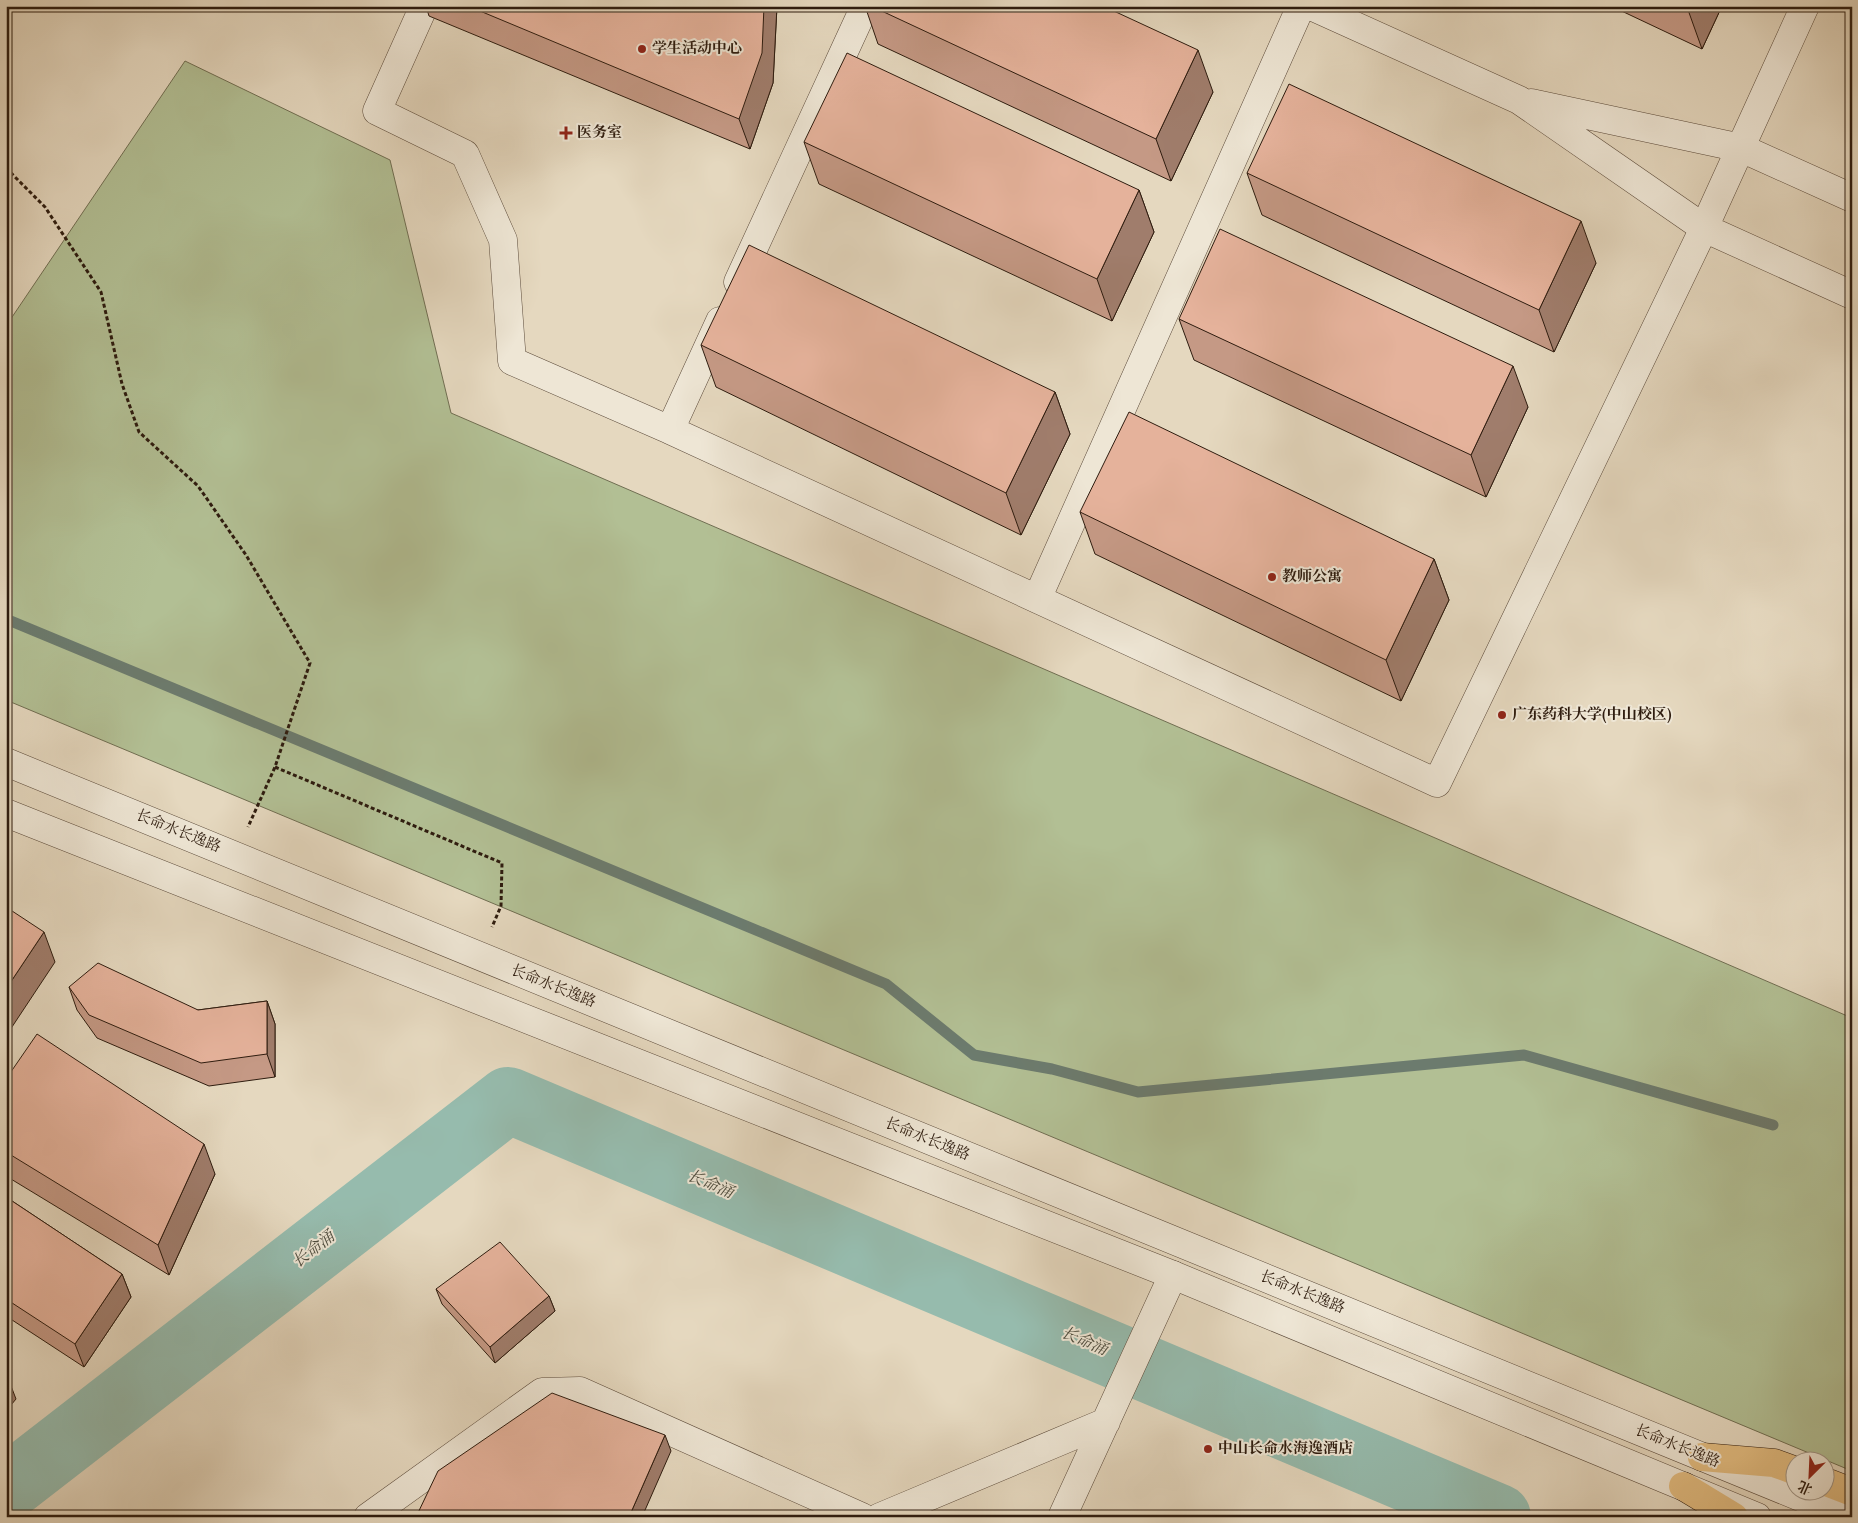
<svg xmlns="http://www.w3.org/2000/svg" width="1858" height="1523" font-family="Vollkorn,'Noto Serif SC',serif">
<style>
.green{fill:#b2bf94;stroke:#706e52}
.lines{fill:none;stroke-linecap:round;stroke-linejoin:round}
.stream{stroke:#6c7b6e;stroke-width:11}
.river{stroke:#96bbad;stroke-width:66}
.minor-casing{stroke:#5c4b3b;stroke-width:29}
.tertiary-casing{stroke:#5c4b3b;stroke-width:29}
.primary-casing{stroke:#2e1c0f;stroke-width:29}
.path{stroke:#2e1c0f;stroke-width:3;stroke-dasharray:4 2.5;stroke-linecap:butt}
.minor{stroke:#eee6d5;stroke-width:28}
.tertiary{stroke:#eee6d5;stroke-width:28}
.primary{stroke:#e2bc80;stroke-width:28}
.wall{fill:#c59985;stroke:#2e1c0f}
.shaded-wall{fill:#a07d6c;stroke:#2e1c0f}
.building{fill:#e5b29b;stroke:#2e1c0f}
.poi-dot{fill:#8f2418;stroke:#eee6d5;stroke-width:2}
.labels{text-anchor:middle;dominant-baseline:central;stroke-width:4;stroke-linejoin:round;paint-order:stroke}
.poi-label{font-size:15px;font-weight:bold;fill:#2e1c0f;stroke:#eee6d5;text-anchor:start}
.street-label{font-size:15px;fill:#2e1c0f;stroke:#eee6d5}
.water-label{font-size:16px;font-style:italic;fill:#4d4c3e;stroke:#eee6d5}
</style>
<rect width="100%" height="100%" fill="#e5d8bf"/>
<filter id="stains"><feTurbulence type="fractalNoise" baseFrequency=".004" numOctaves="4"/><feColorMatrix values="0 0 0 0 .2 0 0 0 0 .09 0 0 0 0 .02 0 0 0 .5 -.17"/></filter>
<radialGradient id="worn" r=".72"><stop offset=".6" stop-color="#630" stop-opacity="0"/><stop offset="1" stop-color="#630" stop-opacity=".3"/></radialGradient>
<path class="green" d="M185 61 390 160 451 413 1852 1018V1471L6 700V326Z"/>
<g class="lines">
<path class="stream" d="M6 619 886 984 974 1055 1052 1069 1138 1092 1524 1055 1773 1125"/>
<path class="river" d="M6 1489 508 1100 1498 1517"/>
<g class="minor-casing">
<path id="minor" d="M424 6 377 111 465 154 503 240 512 361 670 430
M1311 6 1519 100 1704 228 1852 295
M1531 103 1741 148 1852 198
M738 282 865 6
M720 321 670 430 1437 783 1704 228 1805 6
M1037 599 1301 6
M368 1517 542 1392 580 1391 862 1517
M880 1517 1106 1422
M1062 1517 1173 1275"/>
</g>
<g class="tertiary-casing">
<path id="tertiary" d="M6 762 1849 1517
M6 813 1173 1275 1757 1517"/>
</g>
<g class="primary-casing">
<path id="primary" d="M1702 1457 1774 1463 1796 1471
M1826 1482 1852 1492
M1683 1486 1734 1517"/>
</g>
<path class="path" d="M6 168 45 207 101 292 122 384 139 432 198 486 246 555 310 663 275 767 248 827
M275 767 502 863 501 906 492 927"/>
<use href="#minor" class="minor"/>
<use href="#tertiary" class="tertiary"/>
<use href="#primary" class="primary"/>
</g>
<path class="wall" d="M426 6H777L773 83 750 149 429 16Z
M865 6H1103L1213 92 1171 181 878 44Z
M1611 6H1722L1702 49Z
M804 142 1139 190 1154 232 1112 321 819 184Z
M1247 173 1596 263 1554 352 1262 215Z
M1179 319 1528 407 1486 497 1194 360Z
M701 345 1055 392 1070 434 1021 535 716 387Z
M1080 512 1434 559 1449 600 1401 701 1095 554Z
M69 987 198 1010 267 1001 275 1024V1077L209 1086 97 1038 77 1010Z
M6 1079 215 1174 169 1275 6 1176Z
M6 1197 122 1274 131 1297 84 1367 6 1316Z
M436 1289 549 1296 555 1311 495 1363 442 1304Z"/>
<path class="shaded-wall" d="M764 6H777L773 83 750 149 739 119Z
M1688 6H1722L1702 49 1687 7Z
M1198 50 1213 92 1171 181 1156 139Z
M1139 190 1154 232 1112 321 1097 279Z
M1581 221 1596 263 1554 352 1539 310Z
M1513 366 1528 407 1486 497 1471 455Z
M1055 392 1070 434 1021 535 1006 493Z
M1434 559 1449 600 1401 701 1386 660Z
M44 932 55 962 6 1036V989Z
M267 1001 275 1024V1077L267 1054Z
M204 1144 215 1174 169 1275 158 1245Z
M122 1274 131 1297 84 1367 75 1344Z
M549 1296 555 1311 495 1363 490 1347Z
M6 1373 16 1399 6 1411Z
M665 1435 671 1451 642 1517H629Z"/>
<path class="building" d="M468 6H764L762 53 739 119Z
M871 6H1103L1198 50 1156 139Z
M847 53 1139 190 1097 279 804 142Z
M1289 84 1581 221 1539 310 1247 173Z
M1220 229 1513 366 1471 455 1179 319Z
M749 245 1055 392 1006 493 701 345Z
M1129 412 1434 559 1386 660 1080 512Z
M6 907 44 932 6 989Z
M98 963 198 1010 267 1001V1054L201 1063 89 1015 69 987Z
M37 1034 204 1144 158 1245 6 1152V1079Z
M6 1197 122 1274 75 1344 6 1299Z
M500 1242 549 1296 490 1347 436 1289Z
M552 1393 665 1435 629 1517H416L438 1471Z"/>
<g class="poi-dot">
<circle cx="642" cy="49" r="5"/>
<path d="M563.5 125.5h5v5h5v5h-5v5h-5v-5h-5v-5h5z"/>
<circle cx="1272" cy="577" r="5"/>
<circle cx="1502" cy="715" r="5"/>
<circle cx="1208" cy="1449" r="5"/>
</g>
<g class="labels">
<g class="poi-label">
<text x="652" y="49">学生活动中心</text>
<text x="577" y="133">医务室</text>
<text x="1282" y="577">教师公寓</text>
<text x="1512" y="715">广东药科大学(中山校区)</text>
<text x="1218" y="1449">中山长命水海逸酒店</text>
</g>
<g class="street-label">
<text transform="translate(178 832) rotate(22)">长命水长逸路</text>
<text transform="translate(553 987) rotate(22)">长命水长逸路</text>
<text transform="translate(927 1140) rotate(22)">长命水长逸路</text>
<text transform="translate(1302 1293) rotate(22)">长命水长逸路</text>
<text transform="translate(1677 1447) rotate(22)">长命水长逸路</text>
</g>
<g class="water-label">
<text transform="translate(710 1185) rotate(23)">长命涌</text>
<text transform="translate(314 1250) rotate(-38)">长命涌</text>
<text transform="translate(1084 1342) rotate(23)">长命涌</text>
</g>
</g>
<rect width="1858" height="1523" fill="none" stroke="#e5d8bf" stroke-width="25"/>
<rect x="8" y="8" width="1843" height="1508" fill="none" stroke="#2e1c0f" stroke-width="2.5"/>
<rect x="12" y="12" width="1833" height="1498" fill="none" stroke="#2e1c0f"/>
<g transform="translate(1810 1476) rotate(204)"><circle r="24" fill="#eee6d5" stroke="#a19586"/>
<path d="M0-4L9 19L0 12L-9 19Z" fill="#8f2418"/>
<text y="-8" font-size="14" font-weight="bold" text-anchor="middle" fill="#2e1c0f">北</text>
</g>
<rect width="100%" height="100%" filter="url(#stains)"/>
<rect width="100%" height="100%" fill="url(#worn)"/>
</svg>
